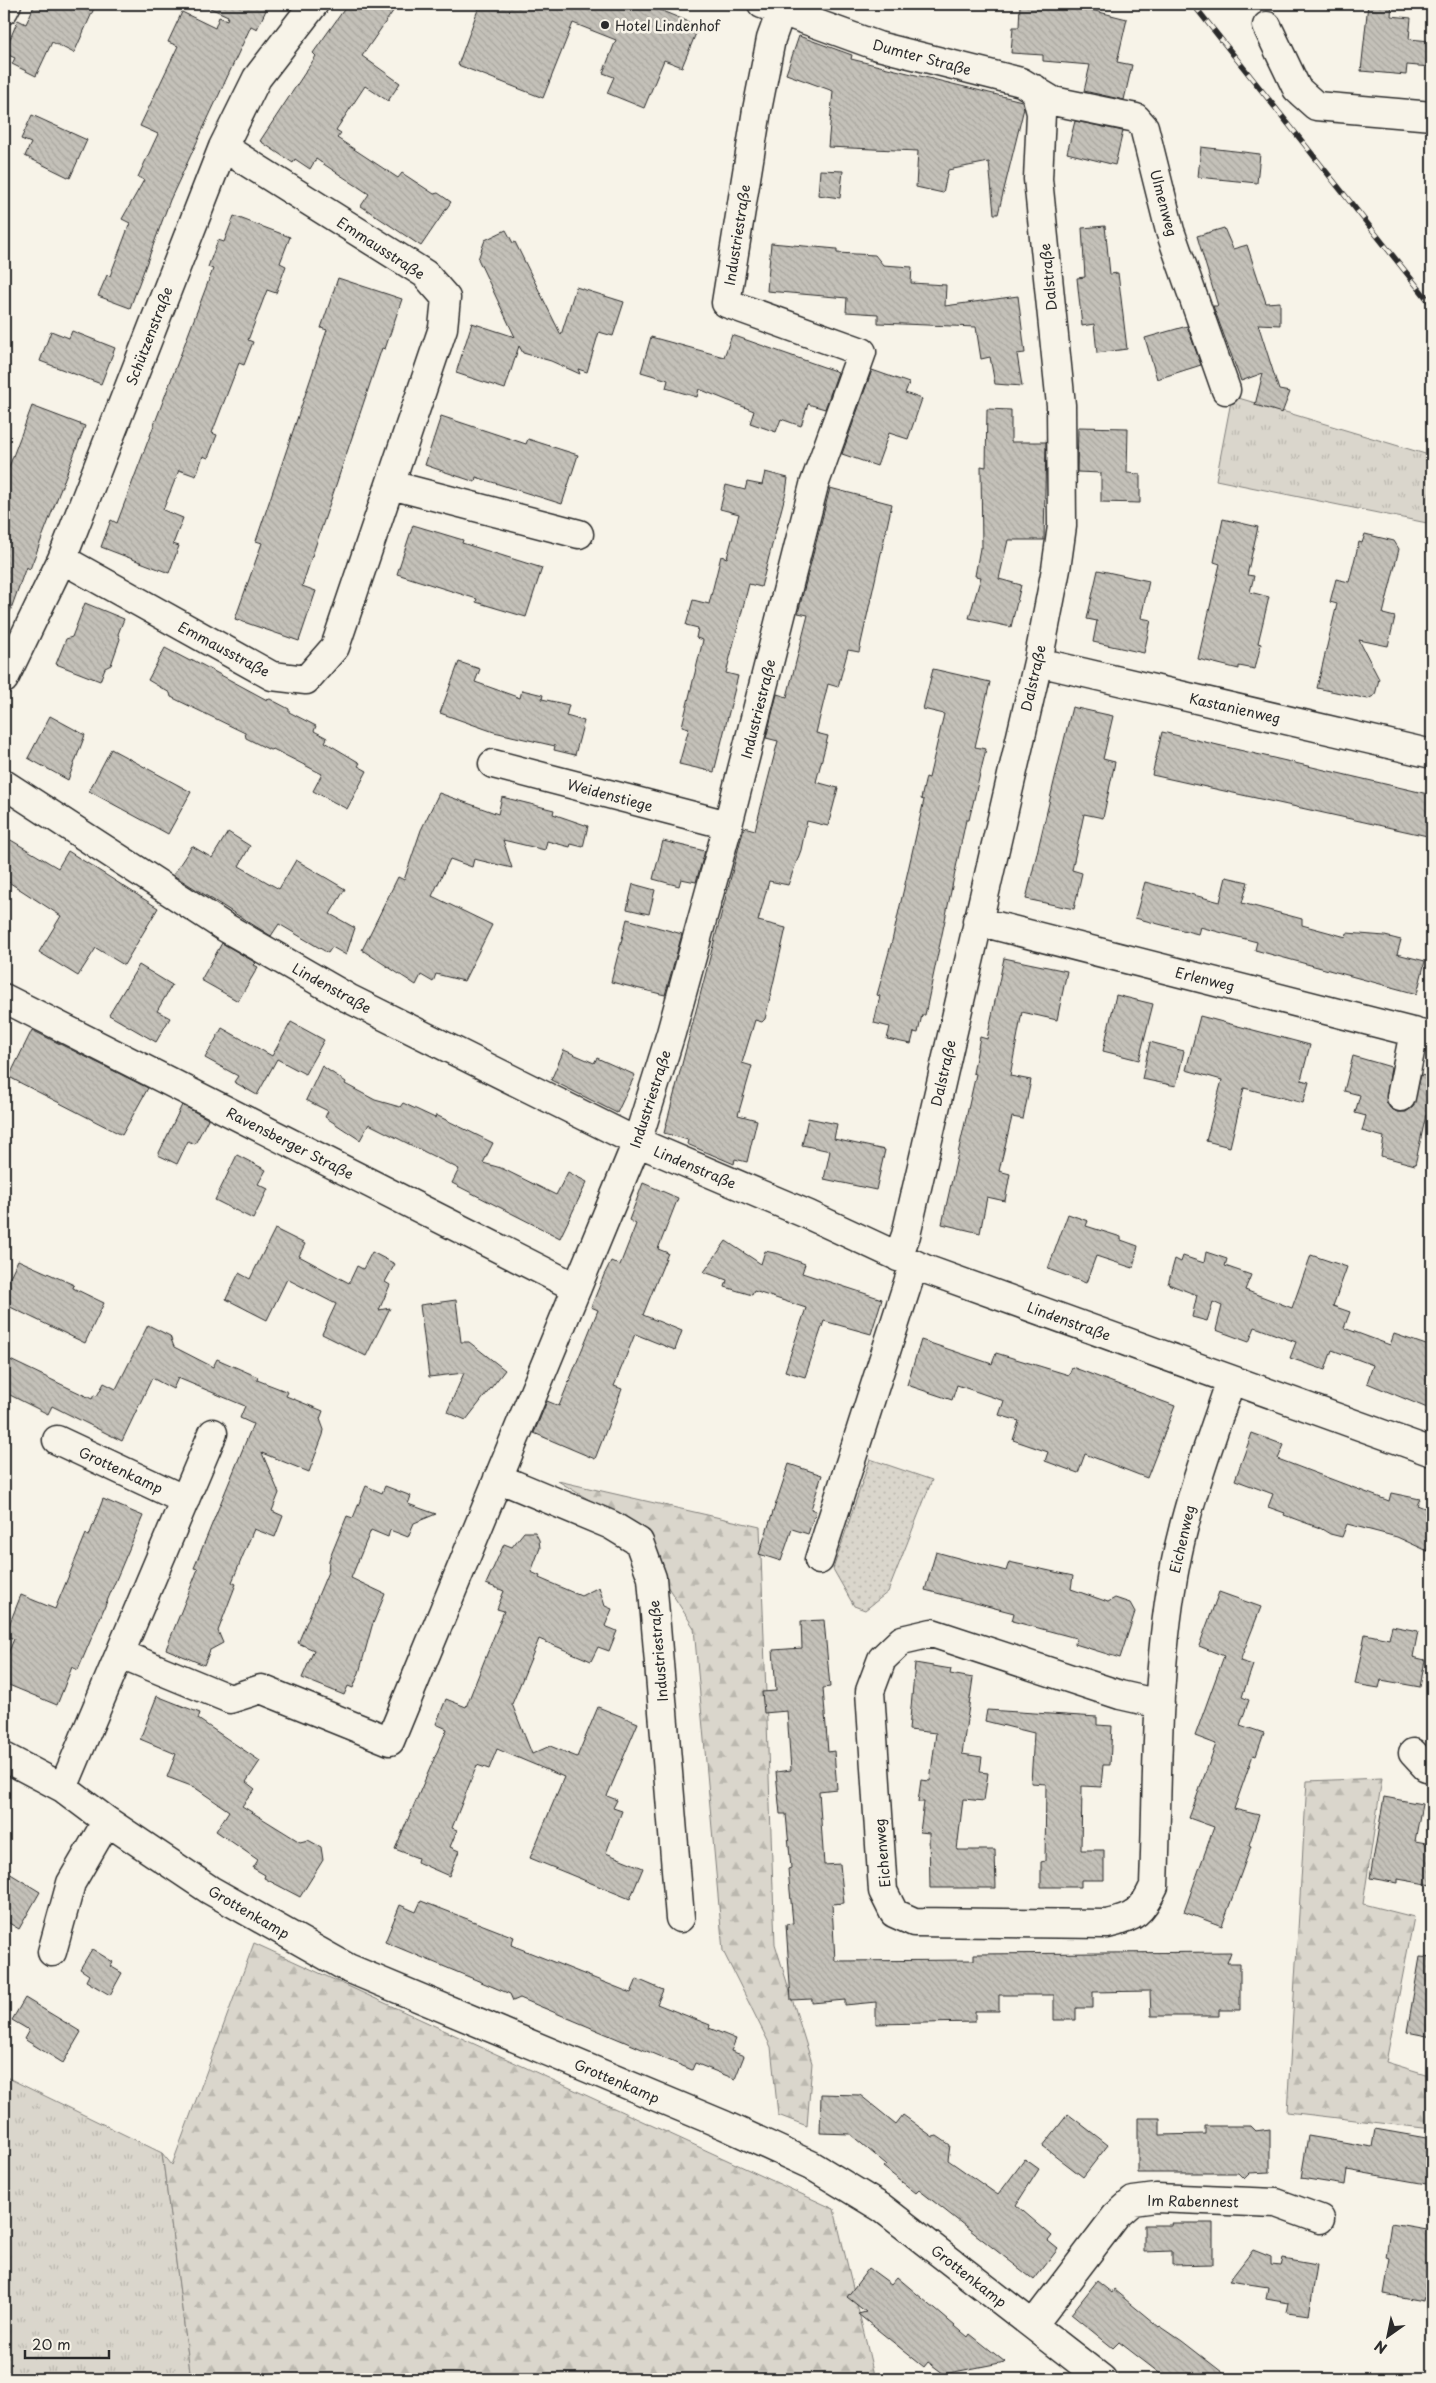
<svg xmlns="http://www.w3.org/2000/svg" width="1436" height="2383" font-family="'Playpen Sans',sans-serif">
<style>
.grass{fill:url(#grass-tufts);stroke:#82807c}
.forest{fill:url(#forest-firs);stroke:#82807c}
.park{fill:url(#park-dots);stroke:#82807c}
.building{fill:url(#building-back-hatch);stroke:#2b2b2b}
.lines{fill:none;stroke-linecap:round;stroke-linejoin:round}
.minor-casing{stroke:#2b2b2b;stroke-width:31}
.minor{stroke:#f7f3e8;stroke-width:28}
.rail-casing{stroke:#2b2b2b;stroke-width:5.5}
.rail{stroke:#f7f3e8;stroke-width:4;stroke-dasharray:11;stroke-linecap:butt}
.poi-dot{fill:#2b2b2b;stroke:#f7f3e8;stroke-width:2}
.labels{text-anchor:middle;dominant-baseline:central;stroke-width:5;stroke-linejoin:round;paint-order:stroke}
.poi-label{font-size:14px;fill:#2b2b2b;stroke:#f7f3e8;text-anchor:start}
.street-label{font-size:14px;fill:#2b2b2b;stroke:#f7f3e8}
</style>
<defs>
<pattern id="grass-tufts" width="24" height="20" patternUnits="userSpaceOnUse" patternTransform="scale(1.25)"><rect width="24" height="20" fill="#dad6cc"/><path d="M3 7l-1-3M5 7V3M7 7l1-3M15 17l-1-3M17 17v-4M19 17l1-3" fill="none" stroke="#bbb8af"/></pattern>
<pattern id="forest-firs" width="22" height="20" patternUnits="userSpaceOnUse" patternTransform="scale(1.25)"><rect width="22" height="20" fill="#dad6cc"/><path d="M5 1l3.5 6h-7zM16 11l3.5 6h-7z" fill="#bbb8af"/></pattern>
<pattern id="park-dots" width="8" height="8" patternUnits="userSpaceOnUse" patternTransform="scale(1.25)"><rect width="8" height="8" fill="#dad6cc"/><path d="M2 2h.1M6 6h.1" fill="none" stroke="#bbb8af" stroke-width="1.8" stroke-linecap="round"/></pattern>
<pattern id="building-back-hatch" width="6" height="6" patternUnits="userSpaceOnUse" patternTransform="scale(1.25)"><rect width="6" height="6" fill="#c4c1b9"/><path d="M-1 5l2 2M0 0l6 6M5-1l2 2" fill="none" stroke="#a9a69f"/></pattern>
</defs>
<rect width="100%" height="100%" fill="#f7f3e8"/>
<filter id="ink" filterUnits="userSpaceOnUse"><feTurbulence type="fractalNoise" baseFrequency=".02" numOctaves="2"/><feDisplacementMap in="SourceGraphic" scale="10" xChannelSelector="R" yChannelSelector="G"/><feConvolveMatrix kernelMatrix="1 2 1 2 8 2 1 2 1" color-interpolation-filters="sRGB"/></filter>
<g filter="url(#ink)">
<path class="grass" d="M1232 396 1432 456V524L1216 480Z
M4 2076 162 2153 191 2379H4Z"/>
<path class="forest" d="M558 1481 760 1527 775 1944 812 2063 807 2126 778 2115 771 2047 723 1951 694 1628 639 1542 614 1515Z
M1382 1778 1363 1904 1414 1917 1386 2062 1432 2076V2129L1287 2112 1307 1781Z
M254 1943 834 2209 875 2379H191L162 2153 172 2165Z"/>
<path class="park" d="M870 1459 932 1480 888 1592 865 1610 854 1606 833 1569Z"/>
<path class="building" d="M35 4H96L74 53 52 42 36 76 12 64 15 58 4 53 18 20 26 24Z
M201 4H269L257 29 251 26 196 144 170 200 130 308 98 296 107 275 110 276 130 223 122 219 144 180 138 177 158 134 140 126 178 46 168 42 182 12 215 28 219 17 227 20 228 16Z
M348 4H398L362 56 400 83 388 101 365 86 336 130 341 133 337 138 398 178 402 173 434 194 438 193 451 202 421 246 361 206 369 194 316 159 310 169 295 159 293 163 260 141 316 56 313 53Z
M480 4H645L699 26 682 67 664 60 644 108 607 93 614 77 603 73 616 40 573 23 543 98 458 65Z
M1020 4H1079V7L1127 19 1117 62 1132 65 1124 100 1084 91 1090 65 1043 61V55L1011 53 1013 27H1019Z
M1368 4H1392L1391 16 1411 18 1409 39 1431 41 1430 67 1407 65 1406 75 1361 71Z
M799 36 852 55 851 59 1022 101 1024 108 998 214H994L989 162 948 170 943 193 916 187 918 151 828 147 833 91 786 74Z
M32 115 87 140 70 178 25 156 31 143 21 139Z
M1075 121 1123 131 1115 165 1067 153Z
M1201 147 1260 154 1257 183 1198 177Z
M820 170 843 171 840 198 818 195Z
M234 216 290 237 280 263 286 266 276 293 267 290 248 340 253 342 244 365 239 363 212 433 217 435 208 458 203 456 196 476 179 470 163 510 183 518 173 544 179 546 169 573 101 547 111 520 117 523 213 269 208 267 218 240 224 242Z
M1105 226 1110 274 1118 273 1127 349 1097 353 1094 324 1082 326 1077 278 1085 277 1082 228Z
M1224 228 1233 249 1247 245 1266 303 1280 302V325L1258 324 1279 390 1290 392 1282 413 1255 405 1263 373 1241 381 1213 306H1218L1197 236Z
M506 230 513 243 515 242 561 335 576 287 624 302 613 336 599 332 587 372 578 369 580 374 551 361 523 353 519 346 505 389 456 373 472 323 515 337 478 259 485 240Z
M771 243 837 249V253L875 255 883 265 912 267 911 283 946 285 945 306 1018 296 1025 353 1017 354 1022 386 995 384 990 357 981 359 976 327 878 323V314L846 312 847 298 767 291Z
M338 278 402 299 385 349 382 348 302 586 316 591 299 641 235 619 262 543 256 541 327 330 321 328Z
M1187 326 1201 365 1157 379 1145 338Z
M51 331 69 338 72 331 115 348 101 384 40 361Z
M732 335 838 372 825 409 808 404 801 426 781 419 776 432 750 423 754 411 699 389 697 397 666 388 668 380 641 372 651 337 724 357Z
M872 370 909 383 905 393 922 399 908 439 889 433 877 466 842 454Z
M32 406 85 426 30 569 26 567 7 620 4 619V531L10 514 4 512V480Z
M987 409 1011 410V442H1046L1044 540H1008L999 579 1021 585 1011 627 969 618 981 577 975 576 980 548H982L981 466 986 467Z
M441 416 526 444 528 439 578 455 562 504 476 477 475 482 425 465Z
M1078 427 1128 428 1127 473 1140 474V503L1101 502V473L1077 472Z
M765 472 788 478 786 492 761 587 749 584 726 673 738 676 714 772 679 764 689 728 682 726 703 640 696 638 698 628 686 625 693 600 709 604 721 556 727 558 739 514 720 509 726 485 745 490 747 482 762 485Z
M830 488 892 504 859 652 848 650 838 687 828 684 816 733 828 736 816 782 838 788 828 826 807 821 801 850 788 885 769 881 758 921 786 928 765 1019 762 1022 755 1020 742 1063 752 1066 738 1115 757 1120 747 1162 735 1159 734 1164 687 1144 688 1140 664 1133 744 827 755 830 778 741 766 738 777 694 787 697 808 615 798 613Z
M1223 519 1258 527 1247 575 1254 576 1250 592 1269 597 1258 643 1261 644 1255 669 1239 666V669L1198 659 1220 564 1214 562Z
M413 525 463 540 462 543 542 568 526 617 476 602 477 599 397 574Z
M1365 534 1394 541 1399 549 1383 614 1395 617 1388 646 1359 640 1379 679 1375 695 1368 699 1317 688 1337 604 1330 602 1336 579 1349 582 1359 542 1362 543Z
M1098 570 1149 581 1141 618 1151 620 1144 653 1093 642 1097 621 1087 619Z
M85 603 124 619 118 634 120 639 111 665 105 668 100 681 56 664 66 639 72 637Z
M165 648 190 661 193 660 267 700 270 699 289 709V712L316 726 314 731 327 738 325 742 360 763 358 766 367 771 347 809 313 791 322 774 273 749 270 750 246 738 245 733 171 697 170 693 148 680Z
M459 662 480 669 475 682 520 698 522 690 543 695 542 699 569 705 566 716 584 721 575 755 554 750 555 746 494 732 440 713Z
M933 669 990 682 975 747 986 749 969 820H966L925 1015H922L918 1033 914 1032 911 1044 887 1039 890 1027 874 1023 880 996 877 995 892 941 924 800 921 799 926 777 929 778 944 714 923 709Z
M1072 707 1113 716 1103 759 1115 762 1103 818 1084 814 1072 870 1082 873 1074 909 1026 899Z
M50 716 85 735 68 780 28 758Z
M1162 732 1432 795V837L1152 775Z
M111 749 191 792 168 834 89 791Z
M439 793 498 814 502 797 554 810 553 814 588 826 583 847 571 844 570 847 547 841 545 850 503 840 512 868 474 859 472 867 450 859 432 896 492 925 464 981 436 974 433 982 421 975 416 985 362 950 398 877 404 880 421 830Z
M228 832 250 846 239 866 279 889 296 860 345 889 330 914 355 928 346 955 332 947 328 953 279 924 271 936 173 875 192 846 212 858Z
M4 836 58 868 68 851 158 908 124 965 96 948 78 976 39 952 61 916 4 879Z
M663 841 705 851 696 882 681 879 679 886 653 879Z
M1226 877 1248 882 1242 903 1302 919V925L1346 937 1347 933 1385 936 1401 940 1397 954 1425 961 1417 994 1255 950 1257 942 1200 927 1198 934 1135 918 1145 882 1220 902Z
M633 884 655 890 649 914 627 909Z
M627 919 682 934 665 995 611 982Z
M222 943 256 963 254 965 258 967 238 1001 201 980Z
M1004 958 1067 971 1057 1020 1022 1012 1010 1076 1031 1080 1023 1119 1012 1117 999 1171 1010 1174 1005 1201 987 1197 980 1233 942 1224 976 1074 973 1073 980 1037 987 1039Z
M139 965 172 985 157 1011 170 1018 156 1042 109 1015Z
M1116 995 1153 1004 1139 1060 1103 1051Z
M1200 1016 1310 1045 1301 1080 1309 1082 1303 1103 1244 1088 1230 1147 1206 1141 1222 1080 1186 1070Z
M291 1022 324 1040 305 1074 277 1059 257 1095 234 1082 238 1076 205 1058 222 1028 272 1056Z
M32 1030 148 1088 122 1135 9 1077Z
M1150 1042 1184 1051 1176 1086 1142 1079Z
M564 1050 594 1063 597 1058 635 1075 617 1113 551 1080Z
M1353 1056 1391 1067 1386 1102 1390 1108 1397 1112H1406L1413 1107 1421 1075 1432 1078V1117L1426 1115 1415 1165 1381 1156 1384 1137 1362 1131 1366 1116 1355 1113 1360 1095 1344 1091Z
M322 1066 346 1082 345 1084 375 1100 400 1107 403 1103 435 1118 436 1115 493 1143 483 1163 501 1168 556 1195 568 1172 587 1182 560 1238 452 1183 459 1169 369 1124 360 1140 325 1117 328 1111 306 1100Z
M182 1105 208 1119 195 1144 188 1141 177 1164 158 1155Z
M808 1118 837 1124 834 1139 885 1150 876 1190 824 1179 830 1151 802 1145Z
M237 1155 266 1170 258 1184 268 1189 253 1219 215 1200Z
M643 1183 678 1198 658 1249 668 1253 643 1315 682 1331 675 1350 635 1334 614 1386 622 1389 595 1459 534 1433 547 1401 559 1406 598 1310 591 1307 604 1275 611 1261 620 1265 636 1224 629 1220Z
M1068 1214 1088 1221 1086 1226 1121 1237V1240L1138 1246 1133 1268 1096 1256 1086 1283 1048 1269Z
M275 1229 305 1244 299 1256 349 1283 357 1266 363 1269 372 1252 395 1264 385 1282 390 1285 379 1310 390 1308 366 1356 322 1334 336 1304 287 1279 267 1320 226 1299 239 1273 250 1279Z
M726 1241 761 1264 765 1251 779 1254 805 1264 802 1273 882 1299 871 1334 824 1321 805 1377 785 1371 806 1308 754 1291 752 1295 725 1287 727 1280 704 1272Z
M1206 1252 1227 1259 1225 1266 1251 1275 1245 1290 1292 1308 1311 1255 1347 1267 1333 1306 1350 1312 1344 1328 1390 1345 1394 1334 1432 1347V1410L1367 1383 1373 1365 1332 1350 1325 1370 1290 1358 1296 1342 1255 1327 1249 1342 1216 1330 1222 1306 1213 1302 1207 1321 1192 1317 1197 1295 1168 1284 1175 1259 1181 1262 1183 1256 1204 1263Z
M18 1260 74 1285 73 1288 104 1303 85 1343 4 1304V1289Z
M456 1300 461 1342H469L505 1370 466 1420 447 1412 464 1373 429 1377 420 1305Z
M148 1325 170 1336 174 1347 213 1367 217 1359 258 1377 257 1380 288 1392 286 1396 323 1411 320 1419 324 1430 323 1435 309 1472 262 1453 279 1493 272 1511 283 1516 275 1537 254 1529 232 1582 236 1584 218 1631 223 1643 210 1650 204 1665 166 1649 198 1569 194 1568 253 1424 240 1418 245 1406 178 1378 173 1389 152 1378 122 1441 52 1406 48 1414 4 1392V1357L92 1399 94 1395 97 1396 104 1383 116 1389Z
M921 1340 992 1364 996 1353 1069 1375 1072 1367 1175 1406 1147 1478 1085 1454 1078 1473 1045 1461 1048 1452 1013 1440 1019 1421 999 1415 1004 1401 957 1385 952 1400 907 1385Z
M1252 1433 1284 1445 1278 1459 1389 1501 1391 1493 1420 1499 1417 1505 1432 1511V1553L1397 1537 1347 1524 1342 1537 1330 1534 1320 1528 1284 1515 1285 1513 1268 1507 1273 1494 1235 1480Z
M789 1464 822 1475 811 1509 816 1511 808 1534 792 1529 781 1561 759 1554Z
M366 1486 382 1493 385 1486 411 1496 408 1504 436 1514 414 1523 408 1537 390 1530 388 1537 371 1530 351 1578 385 1594 372 1626 359 1673 353 1688 348 1686 344 1695 302 1678 314 1650 298 1643 328 1572 329 1560 347 1516 353 1518Z
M103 1499 143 1516 78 1670 72 1667 57 1705 4 1683V1663L14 1639 5 1635 21 1595 55 1609 86 1534 89 1536Z
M524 1532H535L539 1540 540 1548 531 1572 540 1576 539 1578 581 1596 599 1587 605 1606 612 1609 605 1626 617 1631 609 1651 598 1647 591 1661 539 1639 512 1704 532 1754 550 1746 577 1757 598 1707 638 1723 607 1796 617 1800 613 1808 622 1811 606 1853 643 1868 630 1899 530 1858 564 1777 497 1749 489 1769 477 1765 452 1828 457 1830 450 1847 459 1851 449 1876 417 1862 418 1858 395 1849 447 1729 436 1724 446 1699 466 1707 504 1611 497 1609 504 1591 486 1584 504 1544 512 1547Z
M936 1552 1006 1571 1009 1562 1073 1576 1071 1589 1108 1602 1115 1598 1130 1603 1135 1612 1120 1658 1075 1644 1076 1638 1012 1621 1014 1613 925 1590Z
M1219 1592 1261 1607 1240 1661 1253 1665 1242 1697 1249 1700 1240 1725 1264 1733 1256 1756 1253 1755 1234 1809 1259 1815 1249 1845 1251 1846 1222 1926 1184 1912 1214 1827 1189 1818 1216 1744 1195 1736 1224 1656 1199 1646Z
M824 1620 830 1687 823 1688 828 1752 834 1751 837 1789 819 1791 824 1865 840 1864 844 1903 832 1904 835 1961 974 1960V1954L1231 1952 1227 1963H1240V2010H1219V2016H1151L1150 1991 1093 1992V2008H1076V2020H1054V1995H999V2011H975V2022L876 2024V2002L845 2005V2000L812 2003V1999L791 2000 786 1924 793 1923 788 1869 791 1868 786 1814H780L776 1772 791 1770 787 1711 764 1713 762 1692 776 1691 773 1650 802 1648 801 1621Z
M1392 1626 1418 1631 1413 1657 1425 1660 1420 1687 1381 1680 1379 1688 1355 1684 1365 1634 1389 1639Z
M915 1663 951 1669 950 1674 973 1678 962 1754 982 1757 980 1772 988 1773 984 1801 963 1799 957 1850H995L996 1888H930L929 1833 920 1832 924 1802H918L921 1780 930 1781 936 1733 909 1730Z
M157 1696 200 1713 198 1719 260 1761 246 1782 255 1789 242 1806 300 1842 308 1840 321 1847 323 1860 300 1897 264 1878 265 1875 253 1868 258 1860 216 1831 229 1811 194 1787 167 1777 176 1754 140 1739Z
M987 1710 1097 1717V1725L1112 1726 1110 1765H1103L1101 1787 1082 1786 1081 1850H1104V1880H1081V1887H1041V1862L1045 1861 1046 1784 1031 1783 1034 1733 985 1721Z
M1384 1797 1422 1804 1415 1841 1432 1844V1885L1398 1879V1883L1370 1878Z
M4 1870 40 1892 19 1929 4 1920Z
M421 1901 514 1937 511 1945 631 1993 637 1979 663 1990 657 2004 710 2025 709 2028 736 2039 731 2051 744 2056 735 2079 695 2063 692 2070 520 1998 513 2001 510 1994 385 1942 400 1905 416 1912Z
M92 1949 113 1962 110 1966 122 1973 110 1995 86 1981 89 1975 80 1969Z
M1420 1957 1432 1958V2037L1407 2032Z
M25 1998 81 2032 63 2063 24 2039 29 2030 12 2020Z
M821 2094 860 2095 896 2124 903 2115 933 2137 937 2136 950 2145 948 2160 998 2195 1025 2159 1039 2169 1016 2205 1052 2236 1048 2241 1058 2249 1034 2280 919 2190 916 2193 883 2167 886 2164 850 2134 820 2133Z
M1068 2114 1108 2145 1083 2177 1043 2146Z
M1138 2118H1160V2135L1205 2134V2126H1250L1255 2131 1270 2129V2172L1250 2173 1244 2179 1238 2173H1138Z
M1375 2129 1432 2139V2185L1347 2170 1345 2185 1301 2178 1308 2136 1372 2147Z
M1171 2223H1213V2264L1172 2265V2251L1144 2252V2225H1172Z
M1391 2223 1432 2230V2261L1423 2301 1384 2294 1390 2258 1386 2257Z
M1253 2250 1271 2257V2265L1281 2266 1283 2259 1317 2265 1309 2315 1287 2312 1289 2303 1266 2299 1268 2287 1229 2281Z
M869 2268 891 2284 897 2277 968 2337 970 2334 1005 2362 944 2374 928 2362 924 2367 858 2314 866 2312 847 2297Z
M1097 2281 1112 2293 1114 2290 1159 2327 1160 2326 1182 2341 1231 2379H1167L1119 2342 1113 2348 1071 2314Z"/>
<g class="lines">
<g class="minor-casing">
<path id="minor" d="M762 4 878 46 1021 82 1053 101 1136 118 1144 127 1170 231 1226 390
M4 10 7 4
M1267 26 1297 89 1316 106 1432 116
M391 485 579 534
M62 559 272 676 306 680 335 647 443 328 446 298 425 274 223 147
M1038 662 1432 754
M4 679 62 559 223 147 257 78 314 4
M493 764 728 825
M4 784 223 926 348 998 637 1142 809 1215 925 1269 1432 1452
M977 921 1432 1037
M4 998 577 1288
M1401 1097 1414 1032
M898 1257 906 1235 1038 662 1056 569 1062 526 1061 405 1038 179 1041 113 1035 89
M57 1440 185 1500
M498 1478 611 1525 639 1542 652 1578 680 1918
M819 1560 914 1264
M121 1654 230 1699 261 1689 390 1741 637 1142 671 1033 728 825 814 485 862 352 726 303 757 110 771 39 781 11
M1160 1704 1120 1695 932 1633 902 1640 882 1659 870 1691 883 1891 894 1913 914 1922 1107 1924C1135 1918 1142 1912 1154 1886 1158 1778 1155 1667 1176 1561 1188 1500 1211 1440 1231 1380
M1413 1753 1426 1767 1432 1768
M4 1757 63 1788 107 1821 210 1890 348 1968 724 2125 811 2165 882 2208 1102 2379
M63 1788 213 1433
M52 1952 71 1883 107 1821
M1033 2325 1116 2216 1133 2201 1156 2198 1276 2203 1320 2219"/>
</g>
<use href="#minor" class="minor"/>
<g class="rail-casing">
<path id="rail" d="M1193 4 1432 305"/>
</g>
<use href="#rail" class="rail"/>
</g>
</g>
<circle class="poi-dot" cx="605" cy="25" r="5"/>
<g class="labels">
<g class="poi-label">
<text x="615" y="25">Hotel Lindenhof</text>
</g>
<g class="street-label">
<text transform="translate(922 57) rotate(15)">Dumter Straße</text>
<text transform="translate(1164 203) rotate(75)">Ulmenweg</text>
<text transform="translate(737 235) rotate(-81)">Industriestraße</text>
<text transform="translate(381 248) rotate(33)">Emmausstraße</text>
<text transform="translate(1048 277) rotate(-96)">Dalstraße</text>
<text transform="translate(149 336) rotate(-69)">Schützenstraße</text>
<text transform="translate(224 649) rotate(28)">Emmausstraße</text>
<text transform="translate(1033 678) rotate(-77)">Dalstraße</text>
<text transform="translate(1235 708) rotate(13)">Kastanienweg</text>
<text transform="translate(758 709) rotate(-76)">Industriestraße</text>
<text transform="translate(610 795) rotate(15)">Weidenstiege</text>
<text transform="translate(1205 979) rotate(14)">Erlenweg</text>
<text transform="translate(332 988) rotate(29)">Lindenstraße</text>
<text transform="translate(943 1073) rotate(-77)">Dalstraße</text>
<text transform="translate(650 1099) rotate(-72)">Industriestraße</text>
<text transform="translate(290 1143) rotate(27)">Ravensberger Straße</text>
<text transform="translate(695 1167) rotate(23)">Lindenstraße</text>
<text transform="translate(1069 1321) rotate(20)">Lindenstraße</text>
<text transform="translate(121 1470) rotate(25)">Grottenkamp</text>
<text transform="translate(1182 1539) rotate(-77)">Eichenweg</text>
<text transform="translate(658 1651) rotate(-95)">Industriestraße</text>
<text transform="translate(882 1853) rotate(-95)">Eichenweg</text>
<text transform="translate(249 1912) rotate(30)">Grottenkamp</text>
<text transform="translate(617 2081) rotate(23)">Grottenkamp</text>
<text transform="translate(1193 2201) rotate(1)">Im Rabennest</text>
<text transform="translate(969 2276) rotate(38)">Grottenkamp</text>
</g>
</g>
<rect width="1436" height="2383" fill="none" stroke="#f7f3e8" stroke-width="20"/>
<rect x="10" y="10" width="1416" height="2363" fill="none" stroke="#2b2b2b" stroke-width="2" filter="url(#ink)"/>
<g transform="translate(1388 2336) rotate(213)" stroke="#f7f3e8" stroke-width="4" paint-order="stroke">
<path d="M0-4L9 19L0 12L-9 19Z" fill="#2b2b2b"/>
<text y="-8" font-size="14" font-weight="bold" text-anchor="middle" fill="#2b2b2b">N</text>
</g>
<path d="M25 2350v8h84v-8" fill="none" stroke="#2b2b2b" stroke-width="2.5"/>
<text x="32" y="2350" font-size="15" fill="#2b2b2b" stroke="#f7f3e8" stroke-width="4" paint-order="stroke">20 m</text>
</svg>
